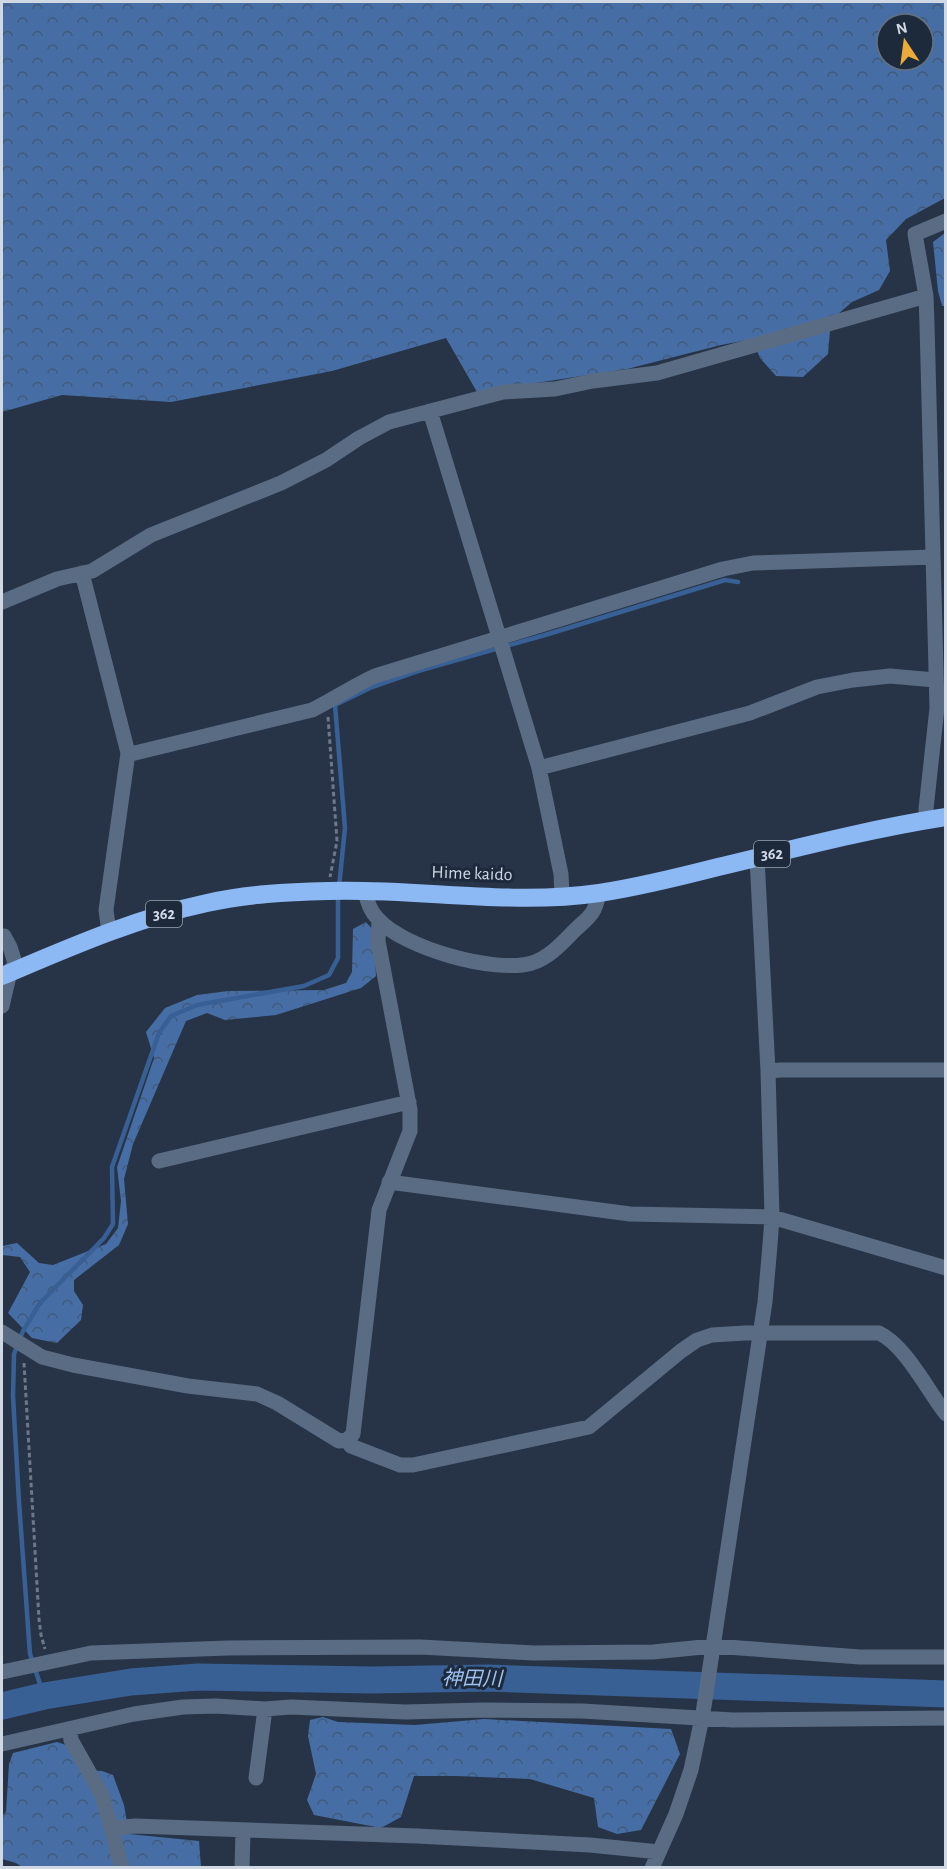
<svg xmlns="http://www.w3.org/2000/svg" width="947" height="1869" font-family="'Alegreya Sans','Noto Sans JP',sans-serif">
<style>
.forest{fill:url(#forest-crowns);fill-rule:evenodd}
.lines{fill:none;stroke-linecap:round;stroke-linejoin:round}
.stream{stroke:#386095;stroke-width:4.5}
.river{stroke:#386095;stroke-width:27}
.path{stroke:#6e7889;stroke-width:3;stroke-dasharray:4.5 3;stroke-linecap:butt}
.minor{stroke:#5a6c84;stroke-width:15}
.highway{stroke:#8cb8f3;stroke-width:18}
.labels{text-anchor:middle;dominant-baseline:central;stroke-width:6;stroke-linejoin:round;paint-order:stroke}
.shield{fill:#1d2a3c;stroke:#9aa4b2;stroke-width:1.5}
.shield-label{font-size:16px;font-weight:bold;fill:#d0d8e4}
.street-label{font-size:18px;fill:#d0d8e4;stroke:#1d2a3c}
.water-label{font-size:20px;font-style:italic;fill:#9ec0ef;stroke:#1d2a3c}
</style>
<defs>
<pattern id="forest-crowns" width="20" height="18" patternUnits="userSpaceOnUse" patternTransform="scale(1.5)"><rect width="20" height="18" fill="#466ea5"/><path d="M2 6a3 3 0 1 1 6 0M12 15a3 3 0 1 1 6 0" fill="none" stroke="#425a79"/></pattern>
</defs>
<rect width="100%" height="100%" fill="#273447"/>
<path class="forest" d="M2 2H945V198L906 219 886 240 890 271 879 290 852 302 831 320 828 354 803 377 776 376 760 358 752 339 721 345 627 369 477 392 446 338 332 371 171 402 62 395 2 412ZM887 24H923V60H887Z
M945 233 946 306H942L938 291 933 242Z
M366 922 373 930 376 976 361 988 276 1015 225 1020 207 1013 186 1021 133 1144 124 1179 128 1224 119 1245 74 1280V1291L83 1305 81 1320 57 1343 32 1338 8 1313 30 1272 20 1257 2 1255V1246L17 1243 39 1263 53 1265 106 1244 118 1228 121 1201 117 1167 154 1058 146 1032 165 1008 197 995 228 991 324 990 346 983 352 972 353 929Z
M323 1717 338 1722 415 1725 484 1719 671 1729 680 1754 641 1830 617 1834 598 1827 594 1798 530 1779 457 1776H414L401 1817 381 1828 314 1815 307 1800 316 1774 308 1736 310 1720Z
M57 1742 66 1745 80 1770 102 1771 113 1775 124 1805 129 1834 199 1841 201 1867H22L16 1863 2 1859V1816L6 1812 9 1764 13 1753Z"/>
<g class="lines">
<path class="stream" d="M339 887 345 828 335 705 372 687 418 671 545 635 725 580 738 582
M44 1696 30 1654 19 1502 13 1396 14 1354 23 1331 40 1303 104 1238 113 1224 112 1167 159 1033 171 1016 197 1005 304 986 329 975 338 958V895"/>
<path class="river" d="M2 1706 44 1696 131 1682 198 1677 371 1680 488 1678 946 1694"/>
<path class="path" d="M328 717 337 841 330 877
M24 1363 39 1619 41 1635 45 1649"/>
<path class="minor" d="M430 411 539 768 561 874 562 896
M82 573 128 753 106 910 109 932
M2 602 57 579 92 571 151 535 281 483 326 460 359 438 389 422 503 392 555 389 593 381 657 373 926 296
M128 753H135L312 710C334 699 353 686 375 676L723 569 753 563 933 557
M539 768 750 713 817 687 853 680 890 676 935 680
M927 820 926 809 937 708 927 324 926 296 915 234 946 221
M365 891C367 902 370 911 378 919 403 948 495 974 532 963 550 957 562 943 575 930 590 916 595 914 599 893
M2 936H4L10 947 15 963 10 972 2 1006
M768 1071 781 1070H946
M159 1161 409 1102
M389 1182 630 1214 772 1217 946 1268
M2 1332 42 1357 73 1365 188 1386 257 1394 277 1403 339 1441 347 1440 351 1446 400 1465H413L589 1427 681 1351 697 1340 712 1335 745 1333H879C905 1345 928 1391 946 1414
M347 1440 353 1434 379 1210 410 1131V1110L378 941 379 921
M2 1672 91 1653 228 1648 420 1647 534 1653 653 1652 713 1646 860 1657H946
M70 1729 71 1740 102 1795 122 1868
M2 1744 134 1714 183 1707 216 1706 265 1709 291 1707 405 1712 482 1710 582 1711 733 1720 946 1718
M256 1778 265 1709
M112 1828 135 1826 417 1836 590 1845 659 1852
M242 1868 243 1831
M652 1868 676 1814 691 1770 703 1713 765 1302 770 1245 772 1217 768 1071 757 858"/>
<path class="highway" d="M2 976C68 948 136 918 207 903 247 894 287 892 328 891 417 888 511 906 599 893 639 887 679 877 718 867 793 849 869 829 946 817"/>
</g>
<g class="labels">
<g class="shield">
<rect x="754" y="841" width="36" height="26" rx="4.5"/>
<rect x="146" y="901" width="36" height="26" rx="4.5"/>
</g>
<g class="shield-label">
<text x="772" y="854">362</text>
<text x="164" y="914">362</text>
</g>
<g class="street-label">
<text transform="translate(472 874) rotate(2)">Hime kaido</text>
</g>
<g class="water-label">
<text transform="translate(472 1679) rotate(1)">神田川</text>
</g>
</g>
<rect width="947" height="1869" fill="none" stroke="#d0d8e4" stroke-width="6"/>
<g transform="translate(905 42) rotate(347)"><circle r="28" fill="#1d2a3c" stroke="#65707f" stroke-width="1.5"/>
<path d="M0-4.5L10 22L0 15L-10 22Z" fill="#ebaa39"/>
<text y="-9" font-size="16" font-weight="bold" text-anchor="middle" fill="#d0d8e4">N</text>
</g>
</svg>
